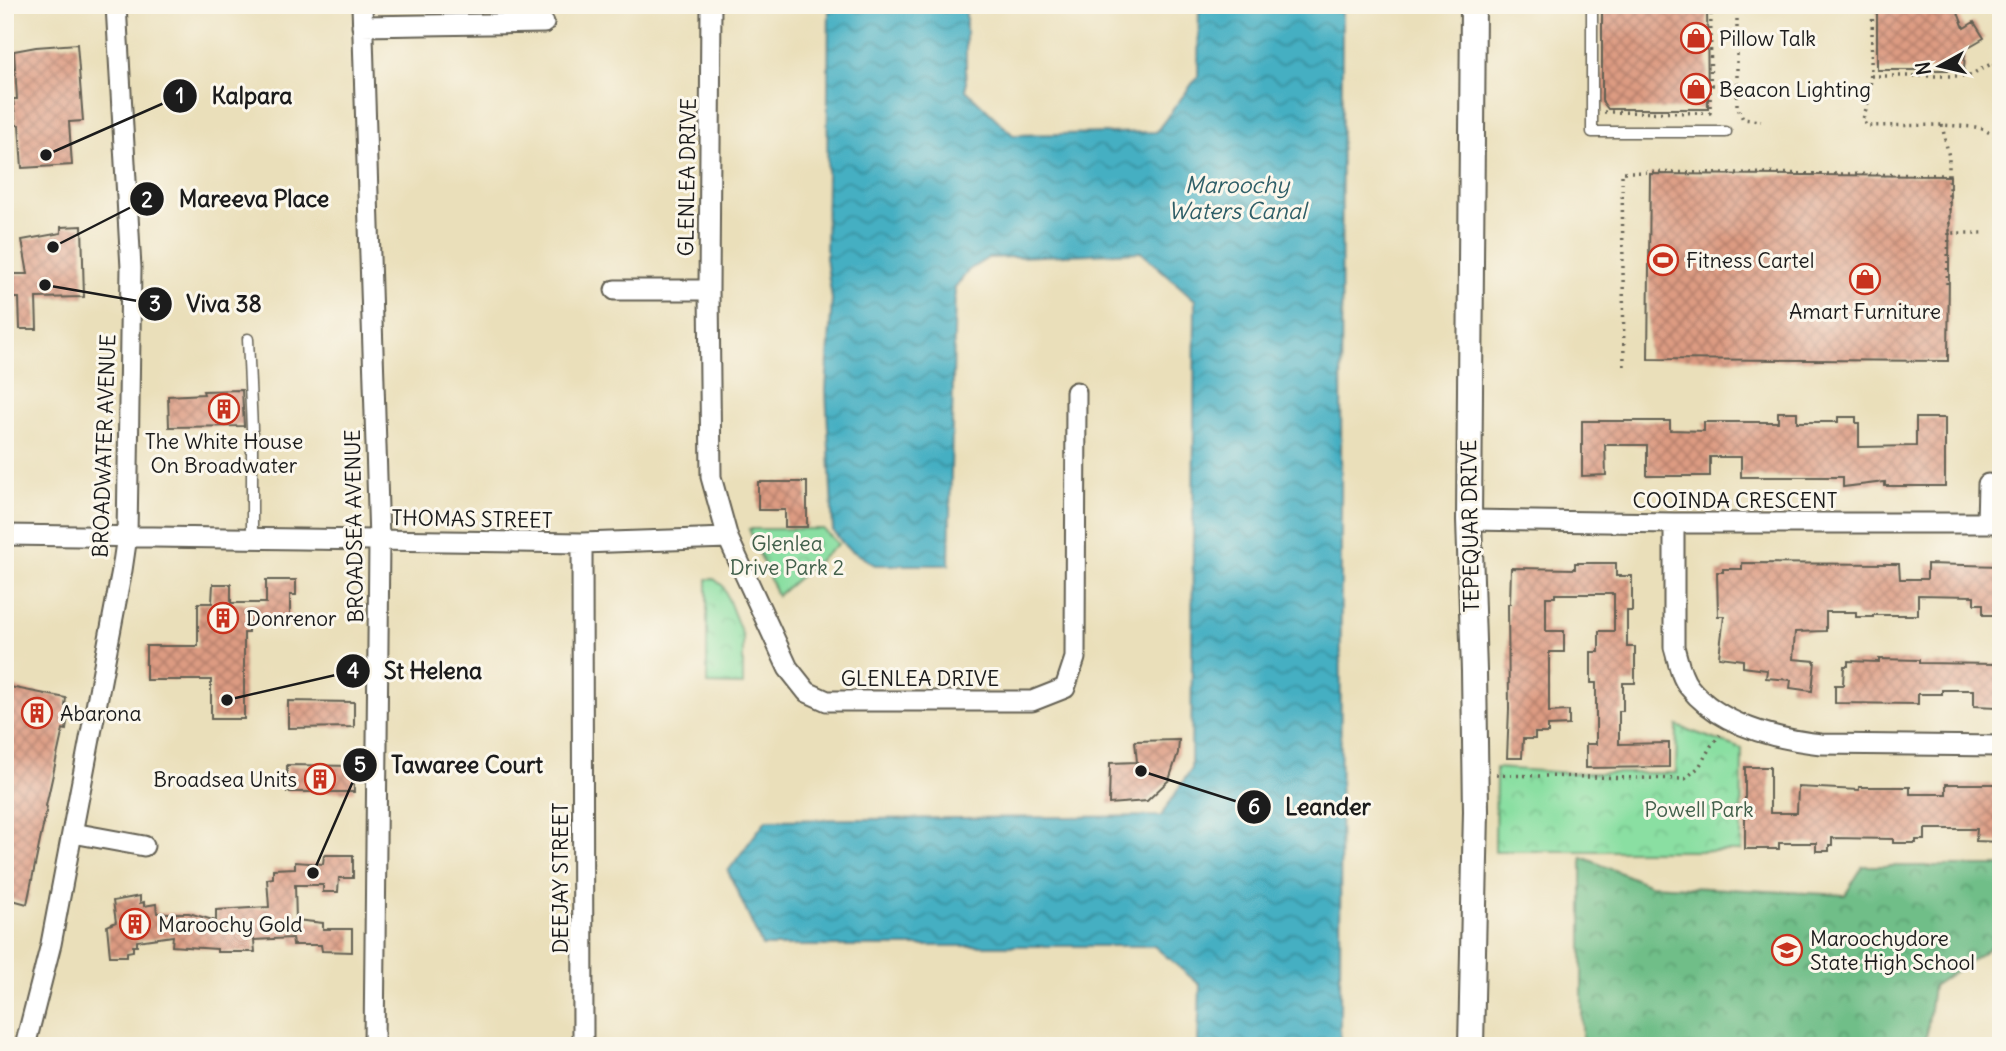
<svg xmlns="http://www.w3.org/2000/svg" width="2006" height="1051" font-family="Delius,sans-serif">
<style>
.forest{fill:url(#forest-crowns);stroke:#466d52;stroke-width:2}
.park{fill:url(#park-crowns);stroke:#537e5f;stroke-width:2}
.water{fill:url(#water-waves);stroke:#30666f;stroke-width:2}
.building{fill:url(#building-cross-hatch)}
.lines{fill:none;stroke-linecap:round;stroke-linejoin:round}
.service-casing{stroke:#646053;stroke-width:13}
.minor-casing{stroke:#646053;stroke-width:23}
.tertiary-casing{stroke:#646053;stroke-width:28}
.path{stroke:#646053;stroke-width:3.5;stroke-dasharray:2 5;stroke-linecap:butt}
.service{stroke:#fff;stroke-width:10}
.minor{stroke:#fff;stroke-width:19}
.tertiary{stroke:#fff;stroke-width:24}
.labels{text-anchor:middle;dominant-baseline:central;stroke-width:6;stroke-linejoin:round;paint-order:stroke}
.poi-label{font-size:21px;fill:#1c1c1c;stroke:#fbf7ec;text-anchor:start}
.street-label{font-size:21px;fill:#1c1c1c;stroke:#fbf7ec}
.park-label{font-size:21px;fill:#42604b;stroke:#fbf7ec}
.water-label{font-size:23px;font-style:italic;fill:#2e5e67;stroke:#fbf7ec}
.leader{fill:none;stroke:#1c1c1c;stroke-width:2.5}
.callout-dot{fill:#1c1c1c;stroke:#fbf7ec;stroke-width:2.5}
.mark-label{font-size:21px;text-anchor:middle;font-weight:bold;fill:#fff}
.callout-label{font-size:23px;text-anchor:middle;font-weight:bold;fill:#1c1c1c;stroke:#fbf7ec;stroke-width:6;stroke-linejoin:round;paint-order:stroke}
</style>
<defs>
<pattern id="forest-crowns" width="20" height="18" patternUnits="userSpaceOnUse" patternTransform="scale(1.75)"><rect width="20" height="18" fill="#6fbe88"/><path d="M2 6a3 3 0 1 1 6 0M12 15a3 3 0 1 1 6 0" fill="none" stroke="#5a9a6e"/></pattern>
<pattern id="park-crowns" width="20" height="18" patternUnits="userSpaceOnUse" patternTransform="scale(1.75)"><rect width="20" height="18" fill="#8adfa2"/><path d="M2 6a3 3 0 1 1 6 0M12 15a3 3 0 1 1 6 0" fill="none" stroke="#76bf8b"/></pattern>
<pattern id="water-waves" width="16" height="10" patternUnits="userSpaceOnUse" patternTransform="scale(1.75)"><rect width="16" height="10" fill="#44afc2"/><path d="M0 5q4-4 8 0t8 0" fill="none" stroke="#388e9d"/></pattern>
<pattern id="building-cross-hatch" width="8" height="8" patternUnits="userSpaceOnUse" patternTransform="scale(1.75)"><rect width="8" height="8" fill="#dd9b82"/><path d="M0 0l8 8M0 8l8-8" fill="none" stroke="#b27e6a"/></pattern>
</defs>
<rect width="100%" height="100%" fill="#fbf7ec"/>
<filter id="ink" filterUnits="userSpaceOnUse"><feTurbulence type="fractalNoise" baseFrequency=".0143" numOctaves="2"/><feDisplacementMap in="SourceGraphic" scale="14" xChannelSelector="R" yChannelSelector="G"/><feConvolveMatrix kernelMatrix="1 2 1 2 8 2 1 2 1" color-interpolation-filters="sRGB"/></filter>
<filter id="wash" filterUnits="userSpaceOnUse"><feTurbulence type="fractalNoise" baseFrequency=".00686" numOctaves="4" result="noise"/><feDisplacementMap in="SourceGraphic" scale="28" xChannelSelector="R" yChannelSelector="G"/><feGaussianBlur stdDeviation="1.57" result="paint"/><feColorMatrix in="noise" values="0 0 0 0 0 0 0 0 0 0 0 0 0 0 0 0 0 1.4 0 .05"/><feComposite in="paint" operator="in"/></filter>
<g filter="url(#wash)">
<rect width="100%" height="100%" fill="#eadfba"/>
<path class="forest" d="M1582 857 1650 885 1845 895 1863 866H2001V940L1933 986 1925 1046H1582Z"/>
<path class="park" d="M749 529H823L838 544 777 596Z
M707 579H714L723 586 743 637V685L707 684Z
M1677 726 1742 749 1741 851H1495L1496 768 1570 773H1676Z"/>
<path class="water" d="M829 5H966V90L1013 135 1156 132 1198 76 1199 5H1342L1340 1046H1198L1200 985 1154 946H762L728 871 766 820 1161 816 1191 769 1195 300 1141 252 988 258 969 270 955 288 949 565H875L846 547 833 531 826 390 832 299 826 259Z"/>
<g id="blocks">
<path class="building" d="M1602 5H1707L1708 109H1608L1602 101Z
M1877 5H1955L1964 28 1974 22 1984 38 1965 49 1964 70H1877Z
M77 44 83 121 69 122 72 165 22 168 19 125H16L13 99H17L14 51 36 47Z
M1650 174 1950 176 1948 361 1648 359Z
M82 226 84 297 36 298 37 329H20L19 298H9V295H5V274H28L22 240 61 233V227Z
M242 390 244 426 169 427 168 396 204 394 203 391Z
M1778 412H1797V422H1838V417H1856V423H1859V447L1916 446V418H1945V486H1885V482L1843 487V477H1741V457H1710V476H1647V445H1605L1606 475 1582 476V421H1670V430L1704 431V422H1778Z
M758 482H807V527H785V510H758Z
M1575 563H1616V576H1632V611H1627V647H1635V683H1623V711H1619V744L1669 743V767L1586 768V744H1596V683H1591V652H1599V631H1614V594H1555V597H1546V631H1564V652H1549V712L1569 711V725L1548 726V733H1535V739H1523L1522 758H1507L1509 709 1508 604H1510L1511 568 1575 569Z
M1742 563 1899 564 1900 579H1927V564L2001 566V615H1983V604H1974V596L1918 595V615H1873V617H1856V612H1826V631L1795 632 1793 659 1815 661 1812 691 1790 688 1791 680 1766 678 1767 670 1743 667V660L1719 657 1724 616H1718L1717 572H1723V569H1742Z
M266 580H296V595H290V623L248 622V633H244V719H211V680H146V646H198V603H212L213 584H231V603H266Z
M1879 659 1919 660V663L1999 664 1998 707 1974 706V690H1942V694H1918V704L1835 703V685H1843L1844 666H1848V661L1879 662Z
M10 687 66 698 65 706 69 707 66 730 63 729 46 806 47 807 27 904 5 898V696L8 697Z
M288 701 354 702V727L288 728Z
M1179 740 1178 753 1169 780 1147 801 1109 804 1110 763 1137 762 1135 741Z
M287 765 353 766 354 792H287Z
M1745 767H1770V813H1797L1798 787 1859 790V787H1910V794H1946V784H2001V842L1976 841 1977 829H1925V840H1916V843H1893V839L1832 838V845H1829V851H1816V843H1779V849H1745Z
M324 855H353V878H339L338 892H323V885H295L296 920 323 923V929H352V952L322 951 321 945H293L292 938 254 940 255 952H217V949L172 946 173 936 137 941V946H133V951L127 952V956H110L107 926 116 922 113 901 140 896V903L144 902V906L156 904 157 913H189L216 921V910L269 907 267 879 273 878V869L295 868V862L323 864Z"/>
</g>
</g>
<g filter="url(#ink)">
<use href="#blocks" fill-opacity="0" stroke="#646053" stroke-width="2"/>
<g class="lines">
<g class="service-casing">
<path id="service" d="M1592 5V132H1726
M248 339 252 429V539"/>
</g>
<g class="minor-casing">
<path id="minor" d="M362 5 379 540 374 1046
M711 5 709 290 711 477 728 538 788 668 807 692 827 701H1032L1065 688 1075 658 1076 392
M362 26 544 23
M615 290H709
M1469 520 1674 523H2001
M1674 523V647C1678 660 1680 676 1689 687 1719 725 1776 739 1821 744L2001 746
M1987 523 1988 484
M5 535 582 543 728 538
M582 543 583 1046
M73 833 144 846
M25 1046 51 944 122 570 127 536 131 268 116 5"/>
</g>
<g class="tertiary-casing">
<path id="tertiary" d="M1471 1046 1476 811 1474 671 1469 520 1473 5"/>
</g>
<path class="path" d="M1737 5V86L1762 87
M1873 5 1870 96 1863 119 1866 126 1942 125 1975 127 1983 129 2001 139
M1871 76H1968L1993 63 2001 75
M1712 85 1737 86V106L1743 119 1761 121
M1604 112 1710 113 1711 5
M1942 125 1949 157V233H1986
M1947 284 1949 233
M1624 366 1622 172 1949 175
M1496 775 1685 779 1699 767 1711 746 1720 735"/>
<use href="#service" class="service"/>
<use href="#minor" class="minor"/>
<use href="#tertiary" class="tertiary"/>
</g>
</g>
<defs>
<g id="shop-ring" transform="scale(1.575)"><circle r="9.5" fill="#fbf7ec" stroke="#c8321e" stroke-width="1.5"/><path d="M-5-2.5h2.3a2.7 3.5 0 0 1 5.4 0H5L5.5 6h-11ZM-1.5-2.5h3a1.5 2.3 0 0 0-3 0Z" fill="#c8321e"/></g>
<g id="stadium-ring" transform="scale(1.575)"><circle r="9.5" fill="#fbf7ec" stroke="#c8321e" stroke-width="1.5"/><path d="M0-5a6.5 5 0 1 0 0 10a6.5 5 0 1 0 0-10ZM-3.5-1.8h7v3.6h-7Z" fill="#c8321e"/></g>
<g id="building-ring" transform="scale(1.575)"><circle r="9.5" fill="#fbf7ec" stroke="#c8321e" stroke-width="1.5"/><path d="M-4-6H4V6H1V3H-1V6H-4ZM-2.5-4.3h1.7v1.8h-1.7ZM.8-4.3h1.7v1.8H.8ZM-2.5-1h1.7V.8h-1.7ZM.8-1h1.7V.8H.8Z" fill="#c8321e"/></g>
<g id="school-ring" transform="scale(1.575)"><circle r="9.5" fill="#fbf7ec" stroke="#c8321e" stroke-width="1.5"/><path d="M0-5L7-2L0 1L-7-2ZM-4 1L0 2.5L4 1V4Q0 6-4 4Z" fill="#c8321e"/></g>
</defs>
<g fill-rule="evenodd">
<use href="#shop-ring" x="1696" y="38"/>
<use href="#shop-ring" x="1696" y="89"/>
<use href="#stadium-ring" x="1663" y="260"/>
<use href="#shop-ring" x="1865" y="279"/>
<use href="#building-ring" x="224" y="409"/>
<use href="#building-ring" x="223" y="618"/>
<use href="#building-ring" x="37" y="713"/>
<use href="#building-ring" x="320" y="779"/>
<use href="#building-ring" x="135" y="924"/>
<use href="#school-ring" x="1787" y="950"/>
</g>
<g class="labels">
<g class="poi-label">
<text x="1719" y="38">Pillow Talk</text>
<text x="1719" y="89">Beacon Lighting</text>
<text x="1686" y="260">Fitness Cartel</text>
<text x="1865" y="311" text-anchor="middle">Amart Furniture</text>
<text x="224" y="441" text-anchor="middle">The White House<tspan x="224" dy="24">On Broadwater</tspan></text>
<text x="246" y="618">Donrenor</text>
<text x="60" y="713">Abarona</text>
<text x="297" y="779" text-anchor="end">Broadsea Units</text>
<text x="158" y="924">Maroochy Gold</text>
<text x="1810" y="938">Maroochydore<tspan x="1810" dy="24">State High School</tspan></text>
</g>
<g class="street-label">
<text transform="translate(687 177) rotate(-89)">GLENLEA DRIVE</text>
<text transform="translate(104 446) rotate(-88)">BROADWATER AVENUE</text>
<text x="1735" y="500">COOINDA CRESCENT</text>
<text transform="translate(472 519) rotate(1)">THOMAS STREET</text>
<text transform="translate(354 526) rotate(-91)">BROADSEA AVENUE</text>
<text transform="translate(1470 526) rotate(-91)">TEPEQUAR DRIVE</text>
<text x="920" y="678">GLENLEA DRIVE</text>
<text transform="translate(560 878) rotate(-90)">DEEJAY STREET</text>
</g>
<g class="park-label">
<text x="787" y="543">Glenlea<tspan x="787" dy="24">Drive Park 2</tspan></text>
<text x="1699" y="809">Powell Park</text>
</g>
<g class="water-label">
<text x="1237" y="184">Maroochy<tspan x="1237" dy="26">Waters Canal</tspan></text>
</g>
</g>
<path class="leader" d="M46 155L180 96M53 247L147 199M45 285L155 304M227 700L353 671M313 873L360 765M1141 771L1254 807"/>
<g class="callout-dot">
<circle cx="46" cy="155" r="7"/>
<circle cx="53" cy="247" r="7"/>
<circle cx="45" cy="285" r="7"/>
<circle cx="227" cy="700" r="7"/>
<circle cx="313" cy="873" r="7"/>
<circle cx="1141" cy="771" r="7"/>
<circle cx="180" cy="96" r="18"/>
<circle cx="147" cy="199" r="18"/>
<circle cx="155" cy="304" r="18"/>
<circle cx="353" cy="671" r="18"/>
<circle cx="360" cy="765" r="18"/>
<circle cx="1254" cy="807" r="18"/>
</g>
<g class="mark-label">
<text x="180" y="103">1</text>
<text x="147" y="207">2</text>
<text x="155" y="311">3</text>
<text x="353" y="678">4</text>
<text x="360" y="772">5</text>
<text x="1254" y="814">6</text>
</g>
<g class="callout-label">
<text x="252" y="104">Kalpara</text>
<text x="254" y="207">Mareeva Place</text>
<text x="224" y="312">Viva 38</text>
<text x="433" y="679">St Helena</text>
<text x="467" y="773">Tawaree Court</text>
<text x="1328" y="815">Leander</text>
</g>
<rect width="2006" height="1051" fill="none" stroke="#fbf7ec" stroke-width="28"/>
<g transform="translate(1940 66) rotate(262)" stroke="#fbf7ec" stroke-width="5" paint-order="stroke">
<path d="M0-5L12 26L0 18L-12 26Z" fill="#1c1c1c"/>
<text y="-10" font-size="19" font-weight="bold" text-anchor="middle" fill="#1c1c1c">N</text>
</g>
</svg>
